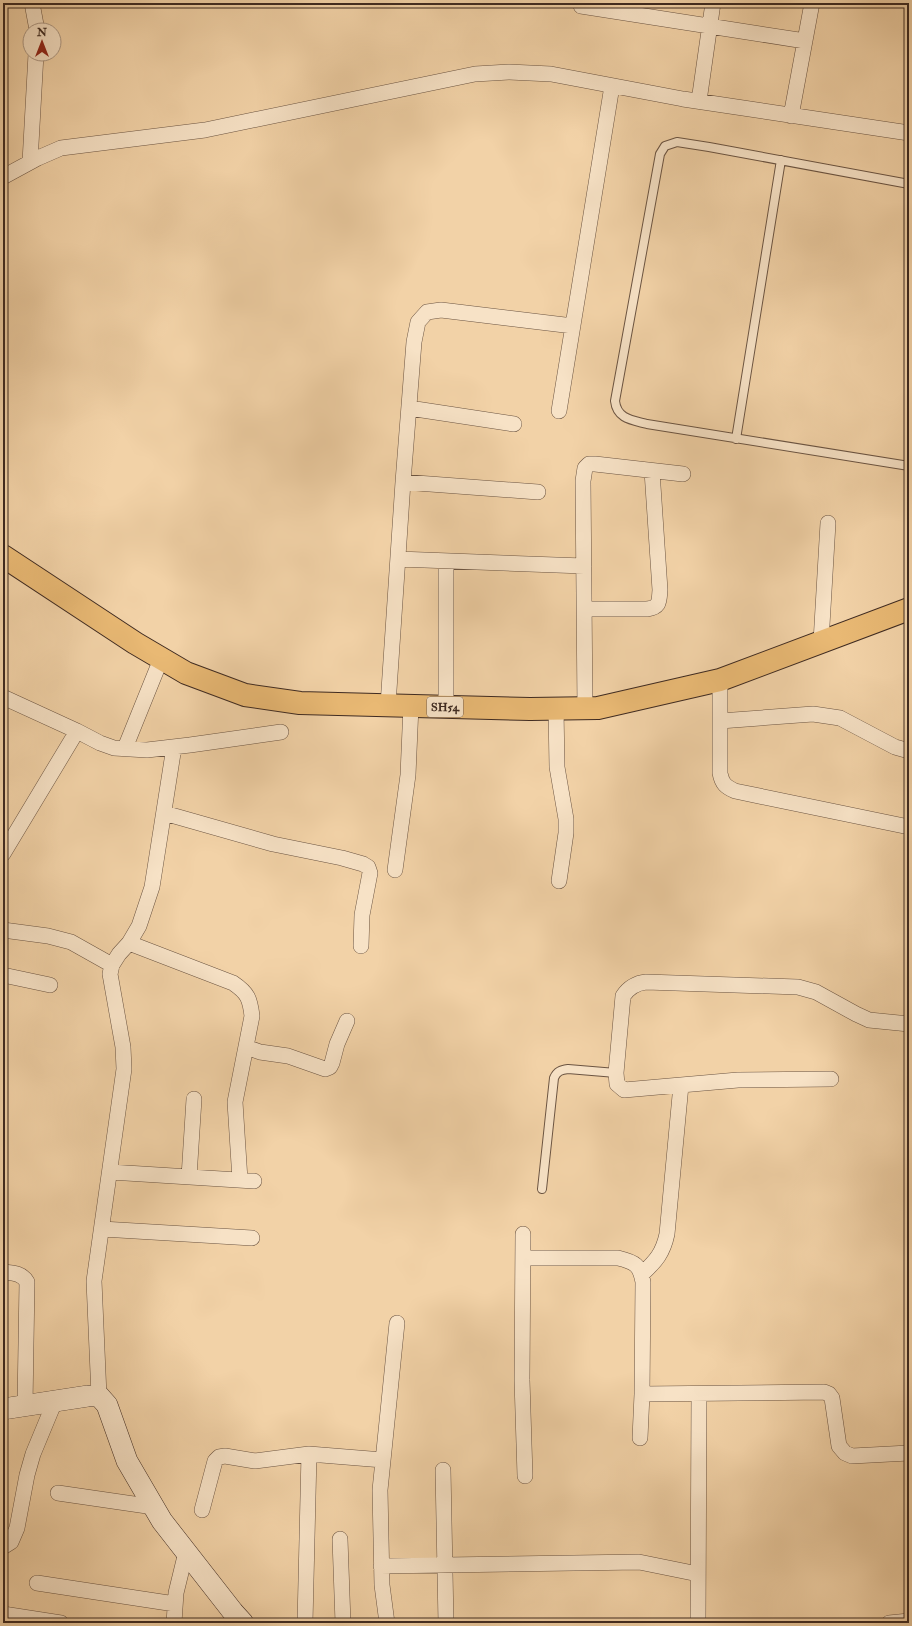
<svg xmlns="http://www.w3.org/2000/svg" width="912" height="1626" font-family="'IM FELL Double Pica',serif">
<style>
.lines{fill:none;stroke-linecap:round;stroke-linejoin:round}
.lane-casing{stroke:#6b5442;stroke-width:10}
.street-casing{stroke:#6b5442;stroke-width:16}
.secondary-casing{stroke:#3e2a21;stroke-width:22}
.primary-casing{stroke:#3e2a21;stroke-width:24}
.lane{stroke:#f7e2c6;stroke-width:8}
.street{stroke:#f7e2c6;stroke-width:15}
.secondary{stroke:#f7e2c6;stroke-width:21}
.primary{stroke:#e9b974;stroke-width:22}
.labels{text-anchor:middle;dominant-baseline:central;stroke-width:4;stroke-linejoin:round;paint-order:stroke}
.shield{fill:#f7e2c6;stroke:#766152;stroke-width:1}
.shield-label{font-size:12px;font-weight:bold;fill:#3e2a21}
</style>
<rect width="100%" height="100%" fill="#f2d2a7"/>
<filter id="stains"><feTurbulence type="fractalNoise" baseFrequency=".005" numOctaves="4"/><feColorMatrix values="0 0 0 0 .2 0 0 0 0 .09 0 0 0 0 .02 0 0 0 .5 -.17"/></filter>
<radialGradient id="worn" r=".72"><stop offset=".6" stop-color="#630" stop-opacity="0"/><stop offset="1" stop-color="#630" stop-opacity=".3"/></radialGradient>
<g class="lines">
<g class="lane-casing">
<path id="lane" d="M909 184 709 147 677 142 665 146 660 154 615 401C617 419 632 420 647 424L909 466
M736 439 781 160
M542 1189 554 1078C557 1071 561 1070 568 1069L616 1073"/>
</g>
<g class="street-casing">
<path id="street" d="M32 3 37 30
M581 6 805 41
M699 101 713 3
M791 116 812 3
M30 162 36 54
M3 177 38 158 61 148 205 130 475 74 509 72 551 74 683 99 909 133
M409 408 514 424
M559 411 612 86
M403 482 538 492
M398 559 584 566
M446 561V707
M584 609H647C660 607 659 602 660 590L652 471
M821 642 828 523
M720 680V773C722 784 726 787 735 791L909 827
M3 697 77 731 100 743 114 748 147 750 190 745 281 732
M388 705 403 482 414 342 418 322 427 312 441 310 573 326
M556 709 557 767 566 819V833L559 881
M585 709 583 481 585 468 589 464H595L683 474
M720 721 813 714 840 718 895 747 909 751
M125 748 161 659
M164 813 273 844 342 858 363 864 368 867 370 873 362 915 361 946
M3 854 77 731
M395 870 408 775 411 706
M3 930 48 936 71 942 112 965
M129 943 233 983C248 993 250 999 252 1016L235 1102 240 1180
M3 975 50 985
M246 1047 260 1052 288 1056 325 1069 330 1067 332 1063 337 1044 347 1021
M831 1079 738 1080 624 1090 617 1084 616 1073 623 996C629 987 637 983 646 982L798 987 816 992 856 1014 869 1020 909 1024
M110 1172 254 1181
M189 1177 194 1099
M102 1229 252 1238
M523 1234 522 1380 525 1476
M523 1258H618C635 1262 640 1265 643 1282L642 1394 640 1438
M3 1272C13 1273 22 1273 27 1282L25 1405
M642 1274C656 1261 663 1253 667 1234L681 1085
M642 1394 824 1392 829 1394 832 1398 839 1446 845 1453 852 1456 909 1453
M99 1396 94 1281 124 1069 123 1047 110 974 112 965 119 954 129 943 139 926 152 887 174 747
M443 1470 446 1623
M58 1493 154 1507
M202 1510 215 1461 219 1457 225 1456 255 1461 309 1454 383 1460
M340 1539 343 1623
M3 1547 11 1542 17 1528 27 1475 33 1454 55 1401
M381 1566 639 1562 698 1574
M37 1583 175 1604
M3 1614 61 1623
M174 1623 176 1593 186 1552
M305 1623 309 1454
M387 1623 382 1585 380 1490 397 1323
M698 1623 699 1394
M889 1623 909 1621"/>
</g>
<g class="secondary-casing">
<path id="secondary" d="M3 1409 88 1396H99L107 1405 127 1461 162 1521 233 1612 243 1623"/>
</g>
<g class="primary-casing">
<path id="primary" d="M3 556 135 643 186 673 245 695 300 703 530 709 598 708 720 680 909 609"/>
</g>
<use href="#lane" class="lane"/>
<use href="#street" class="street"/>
<use href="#secondary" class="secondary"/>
<use href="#primary" class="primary"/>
</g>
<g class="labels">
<rect class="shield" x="427" y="697" width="36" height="20" rx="3"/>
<g class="shield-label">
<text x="445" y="707">SH54</text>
</g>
</g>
<rect width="912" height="1626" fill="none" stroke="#f2d2a7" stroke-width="16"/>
<rect x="4" y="4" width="904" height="1618" fill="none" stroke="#3e2a21" stroke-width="2"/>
<rect x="8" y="8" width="896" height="1610" fill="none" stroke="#3e2a21"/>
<g transform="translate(42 42)"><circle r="19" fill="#f7e2c6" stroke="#ad9884"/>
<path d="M0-3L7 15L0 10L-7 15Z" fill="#8f2418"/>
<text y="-6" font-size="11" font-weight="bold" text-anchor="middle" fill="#3e2a21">N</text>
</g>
<rect width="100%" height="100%" filter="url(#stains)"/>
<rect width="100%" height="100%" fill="url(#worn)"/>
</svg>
